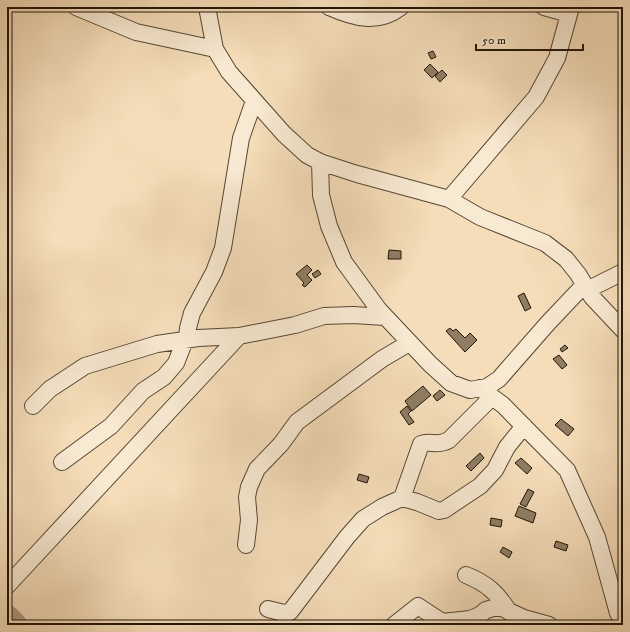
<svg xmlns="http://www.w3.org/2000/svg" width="630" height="632" font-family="'IM FELL DW Pica',serif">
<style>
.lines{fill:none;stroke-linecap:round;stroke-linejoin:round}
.river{stroke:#ad997d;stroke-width:26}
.building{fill:#8f7d64;stroke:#201508}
.street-casing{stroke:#554734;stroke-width:18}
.street{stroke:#f8e9d2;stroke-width:16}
</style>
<rect width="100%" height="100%" fill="#f5ddb9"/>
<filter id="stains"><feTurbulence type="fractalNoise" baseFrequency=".005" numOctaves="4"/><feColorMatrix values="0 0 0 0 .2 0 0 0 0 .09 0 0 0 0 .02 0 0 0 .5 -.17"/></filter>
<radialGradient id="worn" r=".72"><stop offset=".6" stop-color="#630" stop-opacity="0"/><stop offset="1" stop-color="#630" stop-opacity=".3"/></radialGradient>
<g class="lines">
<path class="river" d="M7 618 14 625"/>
</g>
<path class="building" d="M587 7H595L589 11Z
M433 51 436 57 431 59 428 53Z
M430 64 438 72 432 78 424 70Z
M442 70 447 75 440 82 435 76Z
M389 250 401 251V259H388Z
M307 265 312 270 307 275 312 280 305 287 302 285 304 283 296 274Z
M318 270 321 274 315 278 312 274Z
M524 293 531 308 525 311 518 296Z
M450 328 453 331 456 329 465 338 470 333 477 340 465 352 446 331Z
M565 345 568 348 562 352 560 349Z
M559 355 567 365 562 369 553 359Z
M423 386 431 395 412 411 405 401Z
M440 390 445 395 437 401 433 396Z
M407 406 411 411 408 414 414 422 409 425 400 412Z
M561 419 574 429 568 436 555 425Z
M480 453 484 458 471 471 466 466Z
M521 458 532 468 527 474 515 463Z
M359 474 369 477 367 483 357 480Z
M528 489 534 492 526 507 520 504Z
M519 506 536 513 533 523 515 516Z
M491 518 502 520 501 527 490 525Z
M556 541 568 545 566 551 554 547Z
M503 547 512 552 509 558 500 552Z"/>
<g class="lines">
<g class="street-casing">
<path id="street" d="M76 7 136 32 215 49
M207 7 215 49 229 72 284 134 307 155 320 162 357 174 449 199 480 217 545 243 566 259 578 274 592 297 623 330
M329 7C354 18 378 25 401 7
M544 7 569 14
M320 162 321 195 329 226 344 262 379 310 430 364 451 383 470 390 487 387 499 379 548 323 584 285
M449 199 536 97 557 58 571 7
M587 290 623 272
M187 339 188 328 192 313 214 272 223 248 241 138 254 101
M480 388 503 405 567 470 597 537 618 613 623 623
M33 406 50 389 85 366 157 344 198 338 239 336 295 325 324 316 353 315 385 317
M62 462 111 426 143 391 164 377 176 363 185 340
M402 498 421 444C431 440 437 447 449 440L492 397
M246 545 249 520 247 497 249 487 257 469 281 444 297 422 382 359 409 343
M466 575C486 583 498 593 509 612
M7 586 239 336
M268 609 284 613 290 612 347 537 363 519 382 507 402 498 417 502 439 511 444 510 480 486 495 470 507 447 524 426
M394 625 418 606 442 622 470 619 480 615 486 610 493 608H502L524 618 549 625"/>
</g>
<use href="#street" class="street"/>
</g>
<rect width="630" height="632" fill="none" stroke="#f5ddb9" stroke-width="24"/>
<rect x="8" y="8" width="614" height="616" fill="none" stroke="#201508" stroke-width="2"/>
<rect x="12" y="12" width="606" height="608" fill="none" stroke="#201508"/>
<path d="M476 44v6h107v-6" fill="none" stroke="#201508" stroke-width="2"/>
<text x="482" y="44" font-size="12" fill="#201508" stroke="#f8e9d2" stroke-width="3" paint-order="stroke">50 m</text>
<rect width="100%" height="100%" filter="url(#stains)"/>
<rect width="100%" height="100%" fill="url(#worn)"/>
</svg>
